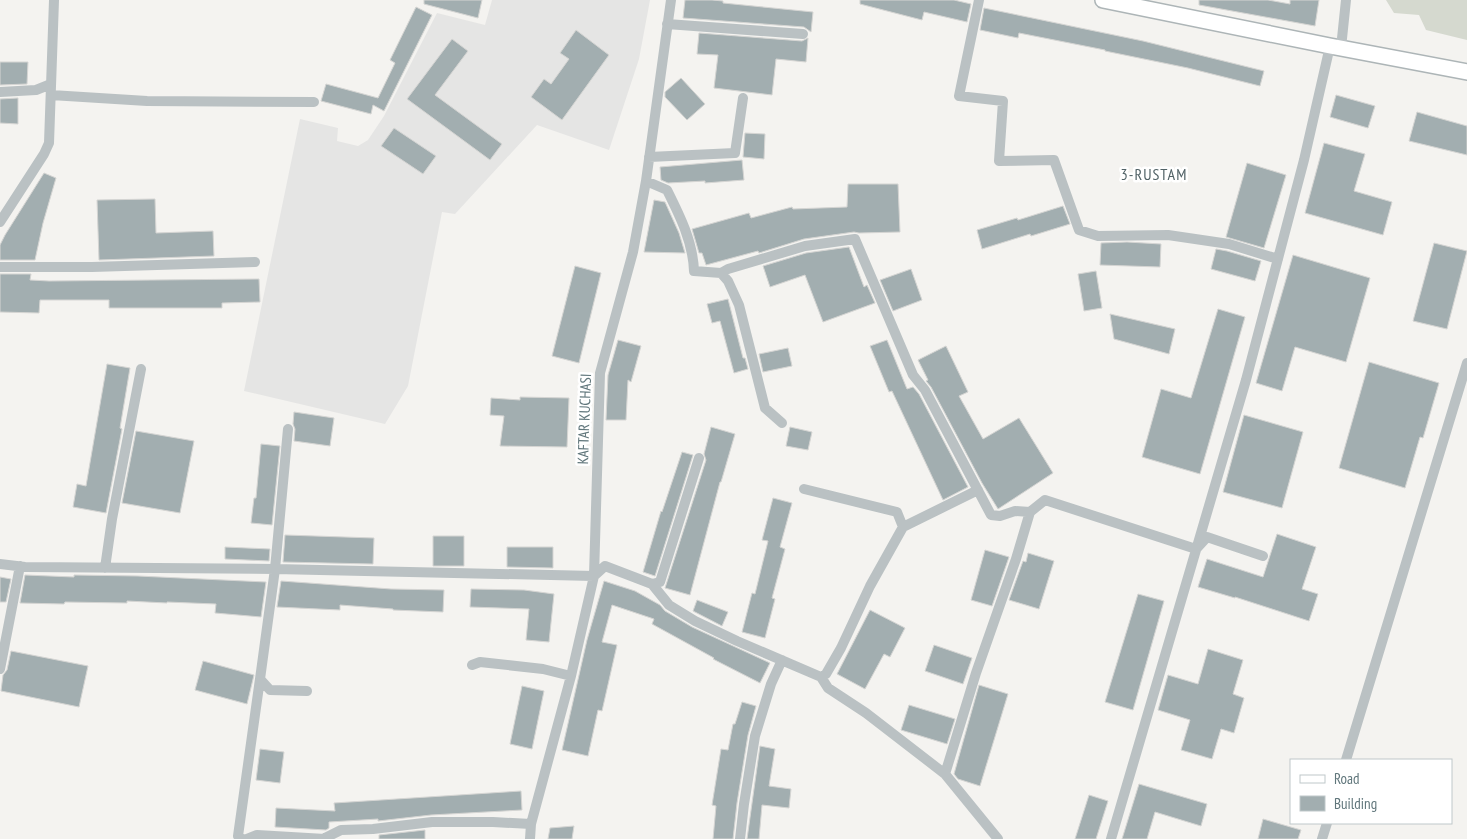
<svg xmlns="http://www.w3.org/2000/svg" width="1467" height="839" font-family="'PT Sans Narrow',sans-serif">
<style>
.built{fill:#e5e5e4}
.green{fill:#d5d9cf}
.building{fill:#a2aeb0;stroke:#d5d5d3}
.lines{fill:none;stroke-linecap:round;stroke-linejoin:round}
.secondary-casing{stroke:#adb5b7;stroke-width:18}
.street{stroke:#bac1c3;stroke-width:10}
.secondary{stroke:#fff;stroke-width:15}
.labels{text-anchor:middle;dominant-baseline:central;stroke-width:5;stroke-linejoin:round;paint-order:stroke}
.street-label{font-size:15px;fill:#60767b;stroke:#fff}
.neighbourhood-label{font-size:16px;letter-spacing:1px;fill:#516266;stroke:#fff}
</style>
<rect width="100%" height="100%" fill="#f4f3f0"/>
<path class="built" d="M492 0H650L639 59 609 150 537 125 455 214 442 212 408 386 385 424 244 391 300 119 338 128 337 141 358 146 368 140 384 116 437 13 485 25Z"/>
<path class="green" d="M1386 0H1467V40L1426 30 1419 15 1394 13Z"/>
<path class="building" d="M424 0H482L478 18 424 4Z
M685 0H712L723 1V3L813 12 811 32 804 27 683 18Z
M860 0H954L971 4 967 22 924 12 922 20 860 4Z
M1199 0H1268L1290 4V0H1319L1315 26 1199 5Z
M416 7 432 15 384 111 373 105 371 114 321 101 326 84 378 98 395 63 390 60Z
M984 8 1143 41 1264 71 1260 86 1188 68 1105 51V50L1019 33 1018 38 980 30Z
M576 30 609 55 562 120 531 97 544 79 551 84 569 59 560 53Z
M699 33 802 41 808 38 806 62 776 59 772 95 714 88 718 55 697 54Z
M452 39 468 51 435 95 502 144 490 160 407 99Z
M0 62H28L27 84 0 85Z
M681 78 705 104 687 120 665 97V92Z
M1336 95 1375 106 1368 128 1330 117Z
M18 98V124L0 123V99Z
M1417 112 1467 126V155L1409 141Z
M394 128 436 156 423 174 381 146Z
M745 133 765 134 764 159 743 157Z
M1324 143 1365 154 1354 191 1392 202 1383 235 1305 213Z
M742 160 744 180 705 183V181L668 183 661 180 660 167Z
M1247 163 1286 175 1264 248 1226 237Z
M44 173 56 178 43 223 35 260H0V245L5 235Z
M848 184H898L900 232 859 233 854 232 804 239 759 253 758 251 706 265 702 253H699L692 229 749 213 751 218 792 207 793 209 847 207Z
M155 199 156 233 213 231 214 256 99 260 97 200Z
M654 200 665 202 679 233 685 253 644 252Z
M1063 206 1070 224 1031 236 1030 234 982 249 977 230 1017 218 1018 220Z
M1127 242 1161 244 1160 267 1100 265 1101 243Z
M1434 243 1467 251 1447 329 1413 321Z
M849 247 864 287 867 285 875 303 823 322 805 275 770 287 763 266 806 253Z
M1216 249 1227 251 1261 261 1255 281 1211 269Z
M1293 255 1370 278 1346 362 1295 347 1282 391 1256 383Z
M575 266 601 273 579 363 552 356Z
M911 269 922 300 893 311 880 280Z
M1096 271 1102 308 1084 311 1078 274Z
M0 274H31L30 280 49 281 259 279 260 302 222 303V308H109V300H40L39 313 0 312Z
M728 299 743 358H745L748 369 734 373 720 321 712 323 707 304Z
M1218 309 1245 317 1200 474 1142 457 1161 389 1191 398Z
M1110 314 1175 329 1169 354 1114 339Z
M618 340 641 346 631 382 628 380 626 420H606L608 375Z
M887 340 907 389 913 387 919 394 968 487 943 500 892 391 889 392 870 346Z
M946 346 968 392 959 396 983 439 1019 418 1053 473 998 509 982 483 931 387 926 381 928 380 918 360Z
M788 348 792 366 763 372 759 354Z
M1369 362 1439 383 1423 438 1420 437 1405 488 1339 468Z
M107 364 130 368 120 428 122 429 106 513 73 507 77 484 86 486Z
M520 397 569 398 567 447 500 446 504 416 490 415 491 398 520 400Z
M294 412 334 418 330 446 294 441 295 429 293 424Z
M1244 415 1303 432 1282 508 1223 492Z
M711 427 735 434 721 482H720L690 595 665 588 706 460 704 454Z
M790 427 812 432 808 450 786 446Z
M136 431 194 441 180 513 122 503Z
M261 444 280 446 272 525 251 523 254 498H256Z
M682 452 693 455 655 576 643 572 661 511 662 512Z
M773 498 792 503 780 547 785 549 772 598 775 599 765 638 742 632 752 593 755 594 768 541 762 540Z
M1277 534 1316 547 1302 589 1318 594 1309 621 1235 597V598L1198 587 1207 559 1263 577Z
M285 535 374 538 373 564 283 562Z
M433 536H464V566H433Z
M225 547 270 549 269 561 225 559Z
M507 547H553V568L507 567Z
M985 550 1009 557 992 606 971 600Z
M1028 553 1054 561 1039 609 1009 600 1023 561 1026 562Z
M25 575 74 577V575L138 576 266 582 261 617 215 613 216 604 167 602V603L127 601V603L65 602 64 604 20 603Z
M0 577 11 579 6 602H0Z
M281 581 391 589 444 590 443 612 393 610V609L340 605V610L277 607Z
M604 581 635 591 660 605 665 611 692 627 770 663 760 683 713 659 714 658 652 624 654 619 612 605 602 642 617 645 602 711 598 710 588 756 562 750 587 640Z
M471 589 524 590 554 594 549 642 526 640 529 609 470 607Z
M1138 594 1164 601 1133 710 1105 702Z
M697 600 728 612 722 626 693 611Z
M870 610 905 628 890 657 884 654 865 689 837 674Z
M934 645 972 658 963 684 925 671Z
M1208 649 1243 660 1233 694 1244 698 1234 733 1221 729 1212 759 1181 750 1190 720 1158 710 1168 675 1198 684Z
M11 651 88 666 79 707 1 691 3 675 7 670Z
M203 661 254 675 247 704 195 690Z
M979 685 1008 694 980 786 958 779 954 774Z
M522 686 544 691 532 749 510 744Z
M742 702 756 706 748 735 737 803 733 839H713L716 806 712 805 721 749 728 750 733 724H735Z
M909 705 955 719 947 744 901 730Z
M760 746 775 749 769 786 791 789 789 808 762 805 759 839H747Z
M260 749 284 752 280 783 256 780Z
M1139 784 1207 804 1201 826 1155 812 1147 839H1122Z
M521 791 522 810 431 815 378 821V819L329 822V828L326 830 275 827 276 808 335 811 334 803Z
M1089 795 1108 801 1096 839H1075Z
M1263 819 1301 830 1298 839H1258Z
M574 826 572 839H548L550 828Z
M425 830V839H379V835Z"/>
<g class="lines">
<g class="secondary-casing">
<path id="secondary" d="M1103 0 1330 46 1467 72"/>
</g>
<path class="street" d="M979 0 959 96 1003 101 999 161 1054 160 1079 230 1098 236 1168 235 1229 244 1278 259
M667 24 803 34
M1341 48 1346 0
M0 92 36 90 51 84
M51 95 147 101 314 102
M649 157 735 153 743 98
M646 181 667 190C680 216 693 242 694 271L721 273 728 281 739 305 765 408 782 423
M0 222 44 154 49 143 54 0
M0 267H92L255 262
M721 273 728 269 805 246 855 239 913 375 925 390 991 515 1000 516 1015 511 1030 512 1016 559 976 673 945 774 866 713 828 688 821 677
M288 429 275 569 260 679 270 690 307 691
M804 489 897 512 903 527
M1030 512 1045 500 1196 549 1207 537 1263 556
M0 564 25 567 275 569 594 576 605 566 652 584 669 605 695 621 737 641 821 677 826 674 841 648 870 586 903 527 978 490
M105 568 112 519 141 369
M652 584 660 582 699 458
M472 665 480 662 543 669 571 676
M0 669 20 566
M1346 760 1467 363
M945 774 998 839
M325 838 341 830 373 829 432 822H493L531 824
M242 839 238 836 260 679
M247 839 257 835 325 839
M530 839 531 824 571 676 594 576 600 373 633 252 646 181 671 0
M740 839 744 804 755 736 771 684 782 660
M1111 839 1246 380 1304 160 1330 46
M1322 839 1327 823"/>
<use href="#secondary" class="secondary"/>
</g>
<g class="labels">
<g class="street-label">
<text transform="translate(584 419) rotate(-88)">KAFTAR KUCHASI</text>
</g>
<g class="neighbourhood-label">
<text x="1154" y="174">3-RUSTAM</text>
</g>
</g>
<rect x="1290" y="759" width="162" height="65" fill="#ffffff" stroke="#bfc8ca"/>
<rect x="1300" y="775" width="25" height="8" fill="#ffffff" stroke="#bfc8ca"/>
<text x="1334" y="784" font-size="15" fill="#60767b">Road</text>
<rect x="1300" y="796" width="25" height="15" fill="#a2aeb0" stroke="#bfc8ca"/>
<text x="1334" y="809" font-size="15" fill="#60767b">Building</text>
</svg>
